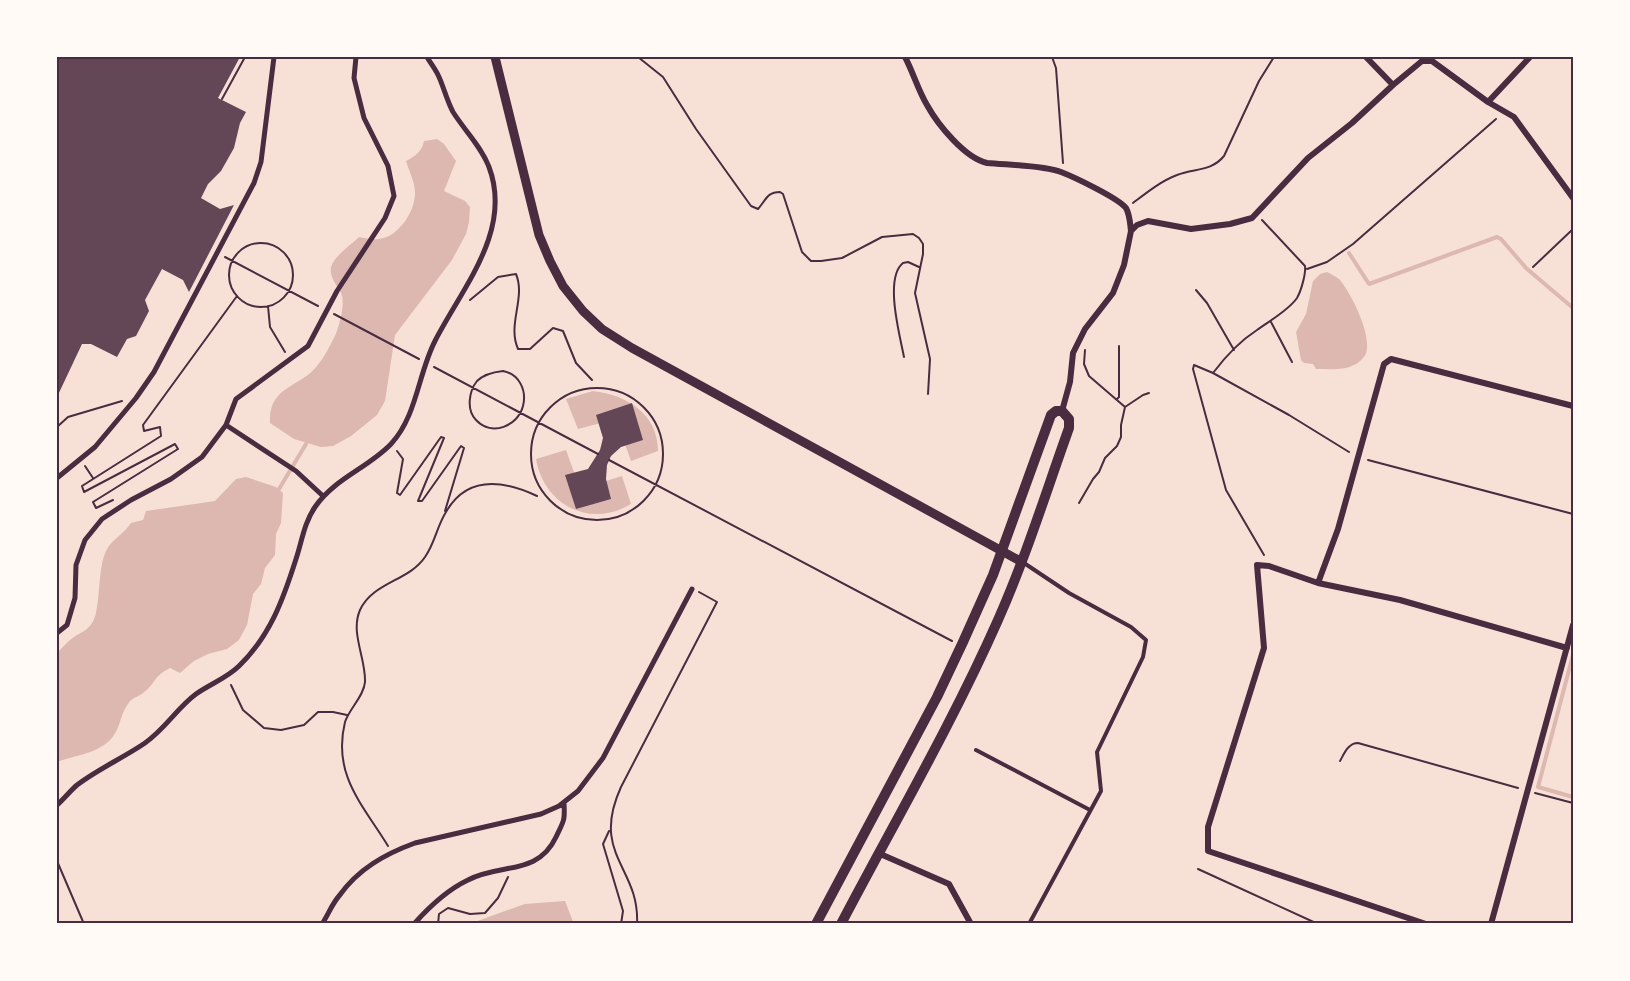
<svg xmlns="http://www.w3.org/2000/svg" width="1630" height="981" font-family="Quicksand,sans-serif">
<style>
.water{fill:#dcb8b0}
.lines{fill:none;stroke-linecap:round;stroke-linejoin:round}
.stream{stroke:#dcb8b0;stroke-width:4}
.building{fill:#644757}
.path{stroke:#4a2c40;stroke-width:2}
.service{stroke:#4a2c40;stroke-width:4}
.pedestrian{stroke:#4a2c40;stroke-width:5}
.minor{stroke:#4a2c40;stroke-width:6}
.tertiary{stroke:#4a2c40;stroke-width:9}
.primary{stroke:#4a2c40;stroke-width:10}
.neatline{fill:none;stroke:#4a2c40;stroke-width:2}
</style>
<rect width="100%" height="100%" fill="#f7e1d7"/>
<path class="water" d="M437 139 444 144 456 161 444 191 465 201 470 207 469 222 466 234 452 260 395 335 385 401 377 415 351 436 333 446 321 447 294 439 270 423C268 386 301 387 317 366 324 358 329 347 334 338 339 328 346 303 341 293 337 285 329 277 331 267 334 256 351 245 359 237 365 238 373 240 379 239 398 237 415 212 415 193 415 182 409 171 406 161 415 156 422 152 424 141Z
M1327 272C1331 274 1335 276 1339 279 1351 292 1376 342 1364 357 1352 372 1333 369 1316 369L1313 364 1304 363 1301 360 1296 332 1306 314 1313 281 1320 274Z
M593 391C627 395 658 414 658 451L631 461 616 419 578 429 566 399Z
M566 450 580 489 622 476 631 504C590 529 544 505 536 459Z
M246 477 276 487 283 493 281 523 276 534 275 555 265 568 261 584 253 594 247 625 239 640 227 649 208 654 194 661 180 673 170 668C152 677 156 684 143 693 138 697 131 698 128 704 119 716 121 730 109 741 93 755 75 755 57 762V653C62 648 68 641 74 637 81 632 87 631 92 623 101 611 97 569 106 551 112 539 124 534 131 523L143 520 146 511 215 501 236 479Z
M565 901 574 924H469L525 904Z"/>
<g class="lines">
<path class="stream" d="M1349 253 1369 284 1497 237 1501 239 1526 268 1573 308
M279 489 306 444
M1573 655 1538 787 1573 797"/>
</g>
<path class="building" d="M57 57H240L218 98 246 112 240 123 234 148 221 171 208 184 201 198 220 209 234 205 189 292 183 280 162 269 145 300 149 311 136 336 127 339 117 357 91 344H82L57 397Z
M632 403 643 440 621 447 611 456 607 465 606 479 611 499 576 509 565 475 588 469 600 450 603 438 596 415Z"/>
<g class="lines">
<path class="path" d="M638 57 663 77 696 129 751 206 758 209C766 200 767 192 780 192L783 194 802 252 811 261H821L842 258 882 237 913 234 919 238 923 244V254L915 293 930 359 928 394
M1052 57 1056 68 1063 163
M222 99 245 57
M1133 203C1146 193 1161 181 1177 175 1194 168 1211 172 1224 156L1259 81 1274 57
M1262 220 1305 266C1306 274 1301 291 1297 298 1288 311 1269 321 1257 330 1240 341 1225 357 1213 373L1289 415 1349 452
M229 275a32 32 0 1 1 64 0a32 32 0 1 1-64 0Z
M225 257 318 306
M1533 267 1573 229
M1307 269 1327 262 1353 244 1496 119
M1196 290 1207 303 1234 350
M470 300 498 277 516 274C526 298 507 324 518 349H530L553 328 563 331 576 363 592 380
M268 306 270 327 285 352
M334 314 419 359
M1271 322 1292 362
M1085 350 1084 364 1089 376 1125 407 1143 395 1149 393
M904 357C900 336 884 278 903 263L908 262 919 267
M434 367 598 454
M503 371C519 374 527 390 523 406 518 426 492 437 476 420 466 410 469 391 477 381 484 374 494 372 503 371Z
M1213 373 1194 365 1193 369 1226 490 1264 555
M531 454a66 66 0 1 1 132 0a66 66 0 1 1-132 0Z
M1117 399 1119 397V346
M57 427 68 417 122 401
M397 451 403 459 397 493 400 495 441 437 444 438 418 501H422L461 446 464 448 445 511
M609 460 952 641
M1368 460 1573 514
M85 466 93 478
M113 500 96 508 93 502 178 449 175 444 84 492 82 486 161 436 160 427 144 431 143 425 237 296
M1079 503 1093 479 1099 472 1105 458 1117 446 1121 437V425L1125 407
M231 685 243 710 264 728 281 730 304 725 318 712H333L347 715
M1340 761C1344 754 1348 743 1358 743L1518 788
M1535 793 1573 803
M609 831 603 844 623 911 621 924
M388 846C363 805 332 775 345 722 349 709 364 696 365 682 366 658 350 633 360 610 373 582 409 581 425 557 435 543 437 526 446 512 467 475 503 480 537 496
M57 861 84 924
M1198 869 1318 924
M438 924 439 914 448 908 470 914 485 913 498 898 508 877
M637 924C640 867 590 855 621 787L717 602 699 592"/>
<path class="service" d="M1024 563 1069 593 1131 627 1146 640 1143 657 1097 752 1101 791 1029 924
M976 750 1090 810"/>
<path class="pedestrian" d="M226 425 296 471 323 496
M57 478 95 447 136 398 154 372 254 183 261 162 274 57
M57 633 67 625 75 598 76 565 85 540 102 519 131 500 171 479 202 457 226 425 236 399 308 346 337 291 385 218 394 196 388 166 364 118 354 78 356 57
M57 805C64 799 70 791 77 785 98 769 123 758 145 743 166 728 177 708 196 694 210 684 227 678 239 666 270 636 283 600 296 559 302 541 304 523 315 507 335 478 368 468 391 444 417 416 418 374 435 341 462 288 513 231 489 167 481 146 465 131 453 112 447 101 444 88 439 77 436 70 431 64 427 57
M322 924C328 915 332 904 339 896 358 869 385 854 415 843L541 814 559 806 578 791 603 758 692 589
M414 924C429 907 447 890 468 880 499 863 538 876 556 837 564 820 565 822 564 802"/>
<path class="minor" d="M905 57C913 72 918 90 927 105 938 125 965 158 987 163 1007 165 1042 165 1061 172 1074 177 1118 198 1126 208 1130 215 1130 224 1131 231L1137 225 1148 221 1191 229 1230 224 1252 218 1308 158 1352 123 1393 85 1422 61H1432L1488 102 1514 117 1573 198
M1366 57 1393 85
M1488 102 1530 57
M1062 411 1070 382 1073 353 1085 329 1113 293 1124 265 1131 231
M1318 583 1338 529 1384 364 1391 359 1573 406
M878 853 949 884 971 924
M1426 924 1208 851V827L1264 648 1257 565 1269 566 1318 583 1400 600 1567 648
M1491 924 1573 625"/>
<path class="tertiary" d="M495 57 539 235 550 261 563 286 583 311 602 329 632 348 1022 562"/>
<path class="primary" d="M816 924 937 697 963 642 993 575 1051 415 1056 411H1062L1069 419V428C1046 492 1026 557 998 620 952 724 894 823 841 924"/>
</g>
<rect width="1630" height="981" fill="none" stroke="#fffaf5" stroke-width="117"/>
<rect x="58" y="58" width="1514" height="864" class="neatline"/>
</svg>
